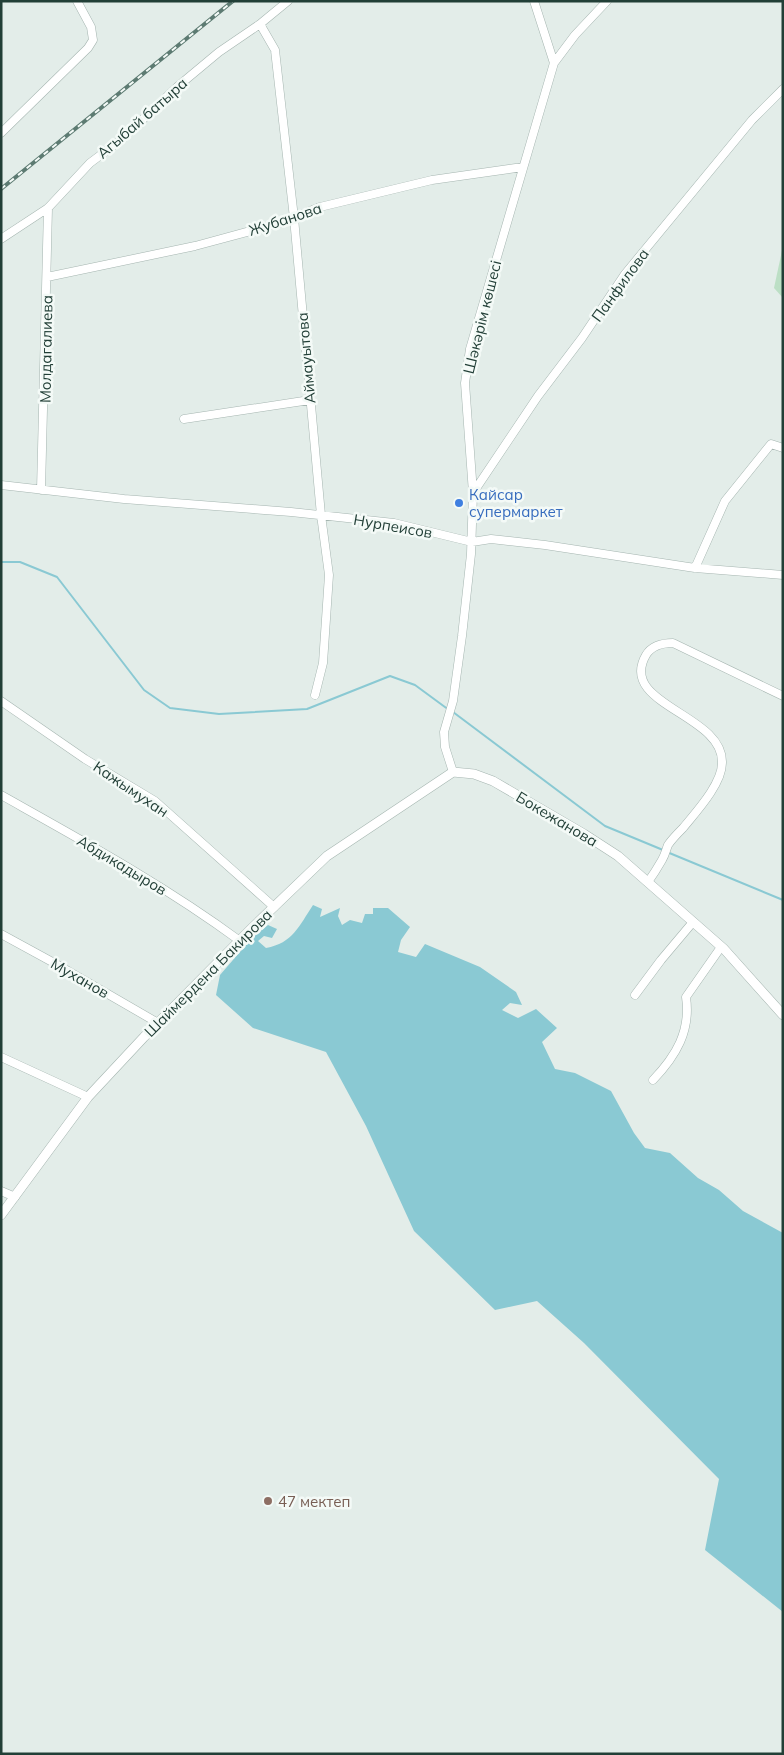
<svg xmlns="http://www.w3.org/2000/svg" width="784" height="1755" font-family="Mulish,sans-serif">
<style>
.green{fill:#bcdfc5}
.water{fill:#8ac9d3}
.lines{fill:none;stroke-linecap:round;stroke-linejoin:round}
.stream{stroke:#8ac9d3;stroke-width:2}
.minor-casing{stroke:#a5b5b0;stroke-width:9}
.tertiary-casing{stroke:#a5b5b0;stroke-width:10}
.minor{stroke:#fff;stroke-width:8}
.tertiary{stroke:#fff;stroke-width:9}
.rail-casing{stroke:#5d7b72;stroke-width:4}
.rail{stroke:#f4faf7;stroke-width:2;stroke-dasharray:5.5;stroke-linecap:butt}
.shop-dot{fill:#3f7fe0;stroke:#f4faf7;stroke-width:2}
.education-dot{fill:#8d6e63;stroke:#f4faf7;stroke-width:2}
.labels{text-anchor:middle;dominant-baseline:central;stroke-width:5;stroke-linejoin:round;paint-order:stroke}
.street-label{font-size:15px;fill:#223f37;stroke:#f4faf7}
.shop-label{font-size:15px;fill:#366cbe;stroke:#f4faf7;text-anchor:start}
.education-label{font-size:15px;fill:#785e54;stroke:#f4faf7;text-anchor:start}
</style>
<rect width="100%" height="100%" fill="#e3ede9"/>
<path class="green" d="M783 246V298L774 288Z"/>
<path class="water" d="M313 905 322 909 320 917 340 908 338 916 342 925 350 920 362 923 365 914H373V908H388L410 927 401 940 398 952 416 957 425 944 480 967 516 992 522 1005 510 1003 502 1010 518 1018 536 1009 557 1028 542 1042 555 1069 575 1073 611 1091 634 1133 645 1148 670 1153 698 1178 719 1190 743 1211 783 1233V1612L705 1550 719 1479 584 1343 537 1301 495 1310 414 1231 366 1126 326 1052 253 1028 216 995 220 975 251 939 268 925 277 929 272 938 264 936 258 941 266 948C293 943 299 926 313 905Z"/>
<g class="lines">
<path class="stream" d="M1 562H20L57 577 144 690 170 708 219 714 307 709 390 676 415 685 449 710
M453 712 605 826 663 850
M667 852 783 900"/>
<g class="minor-casing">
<path id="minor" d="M534 1 554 63
M260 24 275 50 294 218 321 515 329 575 323 663 315 695
M1 133 88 48 93 40 91 27 77 1
M1 239 48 208 90 163 122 139 177 87 219 52 260 24 288 1
M47 277 195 246 280 223 320 207 432 180 523 167
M184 419 310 400
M1 485 124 499 291 512 394 523 472 542 491 539 545 545 695 568 783 575
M41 490 48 208
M473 493 538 396 582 338 625 274 752 120 783 89
M695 568 725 501 771 444 783 448
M1 701 85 759 155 801 274 907
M453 772 445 747 444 732 453 701 462 636 471 554 473 493 465 383 470 349 554 63 575 35 607 1
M1 795C83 841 164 885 240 941
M648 882C653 875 658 867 662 860 665 855 666 850 668 845 672 839 678 833 683 828 696 812 722 784 722 763 724 714 617 705 646 655 652 645 662 643 673 643L783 696
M1 934 56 964 158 1023
M635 995 661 960 693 922
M1 1057 88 1097
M653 1080C676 1056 691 1031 686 997L721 947
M1 1191 15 1197"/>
</g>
<g class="tertiary-casing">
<path id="tertiary" d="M1 1215 88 1097 144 1037 253 927 327 856 453 772 474 774 493 781 584 834 618 856 724 949 783 1015"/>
</g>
<use href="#minor" class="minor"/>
<use href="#tertiary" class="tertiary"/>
<g class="rail-casing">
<path id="rail" d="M1 189 233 1"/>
</g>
<use href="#rail" class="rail"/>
</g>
<circle class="shop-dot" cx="459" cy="503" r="5"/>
<circle class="education-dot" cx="268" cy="1501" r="5"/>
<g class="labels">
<g class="street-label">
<text transform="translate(142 118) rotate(-41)">Агыбай батыра</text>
<text transform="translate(285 219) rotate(-18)">Жубанова</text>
<text transform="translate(620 285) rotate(-54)">Панфилова</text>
<text transform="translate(482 317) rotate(-76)">Шәкәрім көшесі</text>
<text transform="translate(46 349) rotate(-89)">Молдагалиева</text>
<text transform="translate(306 358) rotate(-95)">Аймауытова</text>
<text transform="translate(393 526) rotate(10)">Нурпеисов</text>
<text transform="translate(131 789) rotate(34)">Кажымухан</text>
<text transform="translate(557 819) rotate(31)">Бокежанова</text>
<text transform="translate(122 865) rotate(31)">Абдикадыров</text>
<text transform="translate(208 973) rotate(-45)">Шаймердена Бакирова</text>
<text transform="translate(80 978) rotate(30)">Муханов</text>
</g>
<g class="shop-label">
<text x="469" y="494">Кайсар<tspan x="469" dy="17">супермаркет</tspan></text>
</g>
<g class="education-label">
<text x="278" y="1501">47 мектеп</text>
</g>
</g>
<rect width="784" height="1755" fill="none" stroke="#223f37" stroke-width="5"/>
</svg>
